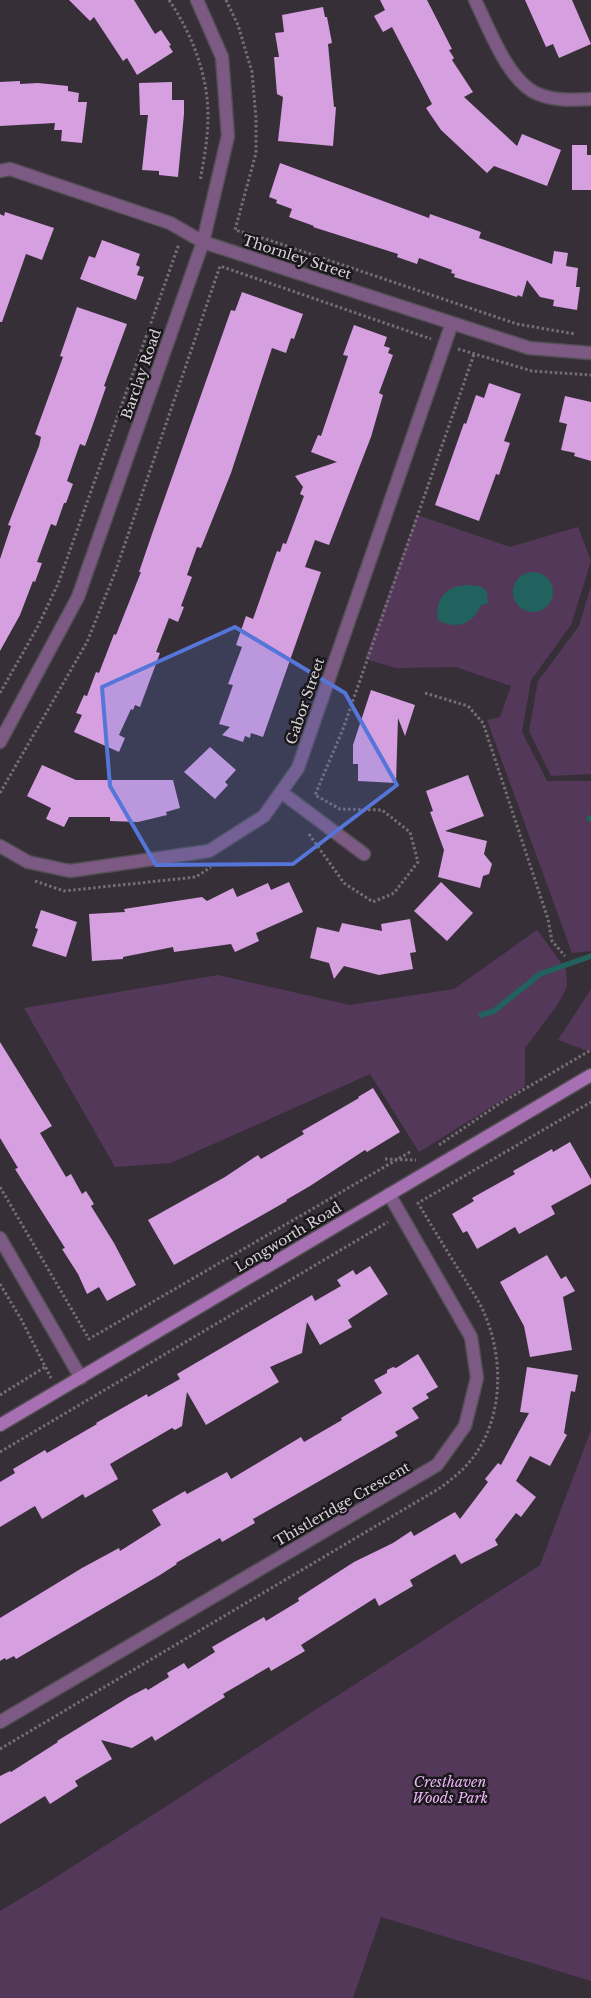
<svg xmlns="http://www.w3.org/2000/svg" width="591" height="1998" font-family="'Libre Baskerville',serif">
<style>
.green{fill:#54385a}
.water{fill:#21615e}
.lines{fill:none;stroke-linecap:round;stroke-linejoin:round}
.stream{stroke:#21615e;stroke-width:5.5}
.building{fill:#d59fe0}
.street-casing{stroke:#534d54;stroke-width:15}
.secondary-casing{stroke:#534d54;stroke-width:15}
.path{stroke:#746e75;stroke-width:3;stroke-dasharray:2.5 2.5;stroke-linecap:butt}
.street{stroke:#7c5a84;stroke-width:12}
.secondary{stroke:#a670b2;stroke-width:12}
.marked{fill:#5576d8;fill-opacity:0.2;stroke:#5576d8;stroke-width:4;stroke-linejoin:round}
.labels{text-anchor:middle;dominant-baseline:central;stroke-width:5;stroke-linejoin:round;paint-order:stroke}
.street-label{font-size:14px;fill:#d8d4d9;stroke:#1b181c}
.park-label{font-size:14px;font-style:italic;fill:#ecb5f8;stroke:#1b181c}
</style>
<rect width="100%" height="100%" fill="#362f37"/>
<path class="green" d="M417 515 510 547 578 527 591 561 571 625 531 680 522 732 547 781H591V951L572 953 487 720 500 717 511 686 456 667 396 668 365 659Z
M591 586V774L551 776 529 731 538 681 579 626Z
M537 930 566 969 567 987 558 1004 525 1048V1086L419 1152 370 1074 171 1163 115 1167 24 1008 218 975 350 1005 454 989Z
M591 989V1050L588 1051 558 1040Z
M591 1430V1981L381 1917 353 1998H0V1911L58 1876 540 1565Z"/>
<path class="water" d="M513 592a20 20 0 1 1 40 0a20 20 0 1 1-40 0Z
M467 585 480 586 487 591 488 603 480 606C473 625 455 630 438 620 435 609 440 594 451 589 455 586 462 586 467 585Z"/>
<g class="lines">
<path class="stream" d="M589 818 591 819
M481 1015 494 1011 540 974 591 956"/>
</g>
<path class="building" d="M69 0H134L155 34 161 30 171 45 169 46 173 52 137 75 127 58 123 61 94 17 90 21Z
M380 0H427L452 49 449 50 454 58 452 60 473 92 464 97 517 146 522 134 561 150 547 186 494 166 487 173 441 130 426 108 432 104 392 27 383 32 374 16 385 10Z
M525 0H572L591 44 559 58 553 44 546 47Z
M323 7 325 17H327L332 43 328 44 334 107H336L333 146 278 141 283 97 277 94 274 57H279L275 33 284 32 282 15Z
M20 81V84L38 83 68 86V91L79 93 78 102H87L82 143 61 141 62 130H54L55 123 0 126V82Z
M172 82V100H184V114L178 177 159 175V171L142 170 148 115H140L139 83Z
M572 145H587V155H591V190H572Z
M280 163 429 218 430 214 481 232 479 238 552 264 554 251 568 253 566 266 578 268 576 287H580L577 310 553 306 554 300 540 297 527 280 522 297 518 295 517 297 454 277 455 274 451 273 452 270 419 258 417 264 397 257 398 254 313 227 314 226 289 217 292 209 276 203 277 200 269 197Z
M5 212 54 228 42 260 26 254 2 322H0V214L4 216Z
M102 240 140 254 136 265 140 267 137 275 144 277 136 300 80 279 89 256 95 258Z
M242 292 303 314 294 339 291 338 286 353 272 348 231 473 201 548 197 547 187 575 192 577 181 606 184 607 178 622 169 618 156 652 160 653 140 707 135 705 133 710 131 709 119 735 125 738 119 752 74 732 82 715 76 713 84 695 87 696 96 672 99 673 114 634 116 635 141 572H139L152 534 231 310 235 311Z
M77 307 127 324 104 386 106 387 92 427 85 446 80 444 67 481 73 484 66 503H64L56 526 51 524 37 562 42 563 35 582 33 581 20 615 0 651V559L11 526 8 525 39 446 41 437 35 434 63 357 60 356Z
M354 325 387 337 384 346 390 348 388 353 393 355 379 393 383 395 371 437 329 545 315 540 305 567 321 572 263 737 251 733 250 738 245 736 243 742 222 735 230 727 219 724 233 685 228 684 242 647 236 645 246 616 253 619 277 551 280 552 283 543 286 544 304 496 300 494 303 487 295 476 337 462 311 452 318 435 321 436 348 356 343 355Z
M489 383 521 394 504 441 510 443 499 475 496 474 479 521 435 505 464 423 466 424 476 395 484 398Z
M565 396 591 402V461L574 456 575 453 561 450 567 424 559 422Z
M371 690 415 705 405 736 398 718 396 783 358 781V764H353V745Z
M210 747 236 770 225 782 228 785 215 799 184 772Z
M42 765 76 780H173L180 808 166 812 167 815 138 822 110 821V817H69L64 827 46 819 51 808 27 796Z
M468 775 484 816 445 831 487 841 484 854 492 864 489 874 483 876 480 888 438 877 444 850 430 812 433 811 426 791Z
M289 882 303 912 256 933 259 941 235 952 231 944 174 952 173 947 123 957V959L92 961 89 914 125 912 124 909 202 897 207 901 233 888 237 897 268 883 271 890Z
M441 882 473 913 447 941 414 911Z
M41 910 77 922 66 957 32 946 38 929 35 928Z
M410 919 416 952 410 953 413 969 379 975 344 966 334 979 329 963 310 958 317 927 339 932 342 923 382 931 381 924Z
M0 1042 52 1126 40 1133 66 1177 71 1174 82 1194 86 1191 94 1204 91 1206 114 1243 136 1285 107 1301 99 1287 87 1294 78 1274 62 1249 65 1248 15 1169 18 1168 0 1138Z
M373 1088 400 1132 367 1152 365 1150 310 1186 286 1200 287 1201 174 1265 148 1220 225 1177 258 1155 261 1159 304 1134 302 1131 359 1098 358 1097Z
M570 1142 591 1179V1184L551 1206 555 1214 519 1234 515 1227 477 1249 467 1231 463 1233 452 1214 474 1201 472 1198 515 1174 513 1171 552 1149 553 1152Z
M547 1255 561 1279 566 1276 575 1291 563 1297 572 1350 530 1357 524 1326 500 1282Z
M370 1266 388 1294 348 1320 352 1327 320 1345 307 1322 302 1353 270 1367 279 1382 206 1425 187 1392 182 1426 175 1430 172 1428 110 1464 118 1479 85 1498 83 1494 42 1519 35 1506 0 1527V1482L15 1473 13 1469 45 1450 47 1453 97 1424 96 1423 147 1394 148 1397 180 1379 177 1374 312 1295 315 1301 341 1286 337 1280 353 1270 356 1275Z
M418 1354 438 1387 426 1394 429 1398 412 1408 419 1418 395 1432 398 1436 253 1519 255 1523 222 1542 220 1538 176 1563 177 1564 160 1575 16 1659 14 1656 6 1660 5 1658 0 1661V1618L82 1568 119 1548 120 1551 161 1525 152 1510 185 1491 187 1494 227 1472 231 1479 301 1437 304 1442 342 1420 341 1418 382 1393 374 1380 387 1373V1370L393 1367 396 1368Z
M527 1367 578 1375 575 1392 571 1391 564 1433 567 1435 550 1466 530 1456 516 1481 536 1497 521 1517 516 1513 495 1540 498 1545 461 1564 455 1554 410 1580 413 1586 379 1606 375 1598 301 1645 305 1651 271 1671 269 1667 223 1694 225 1697 155 1741 152 1736 132 1748 101 1740 112 1759 75 1781 78 1786 50 1804 45 1796 0 1824V1776L10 1771 11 1772 58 1742 57 1741 129 1697 146 1688 148 1690 169 1677 167 1673 184 1663 188 1669 215 1652 212 1647 264 1617 266 1621 299 1601 298 1598 354 1562 393 1543 411 1531 414 1536 455 1512 460 1519 488 1482 485 1479 498 1463 501 1465 529 1413 520 1412Z"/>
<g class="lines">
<g class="street-casing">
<path id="street" d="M475 0C489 28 508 82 538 94 555 101 573 100 591 99
M0 171 10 169 170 223 203 242 529 348 591 353
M0 742 78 597 203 242 228 136 222 57 197 0
M281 792 364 854
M0 846 28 862 70 871 209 851 264 816 298 768 452 323
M0 1238 81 1378
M0 1722 437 1465 465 1426 477 1378 471 1337 389 1194"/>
</g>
<g class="secondary-casing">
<path id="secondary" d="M0 1425 591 1075"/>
</g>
<path class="path" d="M169 0C192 34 208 75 208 116 208 137 204 160 200 181
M226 0 238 25 252 72 256 118V153L235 230 269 240 517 324 575 334
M458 349 532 371 591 375
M0 693 37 628 58 584 179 244
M425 693 468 706 483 723 548 919 552 941 565 956
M0 793 87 642 116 570 220 266 431 339
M309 834 344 883 373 902 394 893 418 862 410 832 382 810 340 809 315 795 343 729 474 354
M35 881 64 891 196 877 211 867
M439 1145 499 1104 591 1050
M385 1159 416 1160
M0 1187 89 1339 410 1152
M0 1284 21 1319 51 1378
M0 1395 45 1367
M0 1452 388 1222
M0 1749 440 1488C447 1483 454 1477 461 1471 503 1431 506 1365 485 1315 480 1302 471 1290 464 1278 448 1253 433 1228 418 1203L591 1102"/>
<use href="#street" class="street"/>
<use href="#secondary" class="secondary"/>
</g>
<path class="marked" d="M235 627 345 693 397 785 293 864 156 865 110 786 102 687Z"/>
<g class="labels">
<g class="street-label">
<text transform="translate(297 257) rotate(18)">Thornley Street</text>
<text transform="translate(141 374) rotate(-71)">Barclay Road</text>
<text transform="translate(305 701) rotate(-71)">Gabor Street</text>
<text transform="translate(288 1237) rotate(-31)">Longworth Road</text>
<text transform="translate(342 1504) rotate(-30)">Thistleridge Crescent</text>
</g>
<g class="park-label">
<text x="450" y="1782">Cresthaven<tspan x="450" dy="16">Woods Park</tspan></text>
</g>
</g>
</svg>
